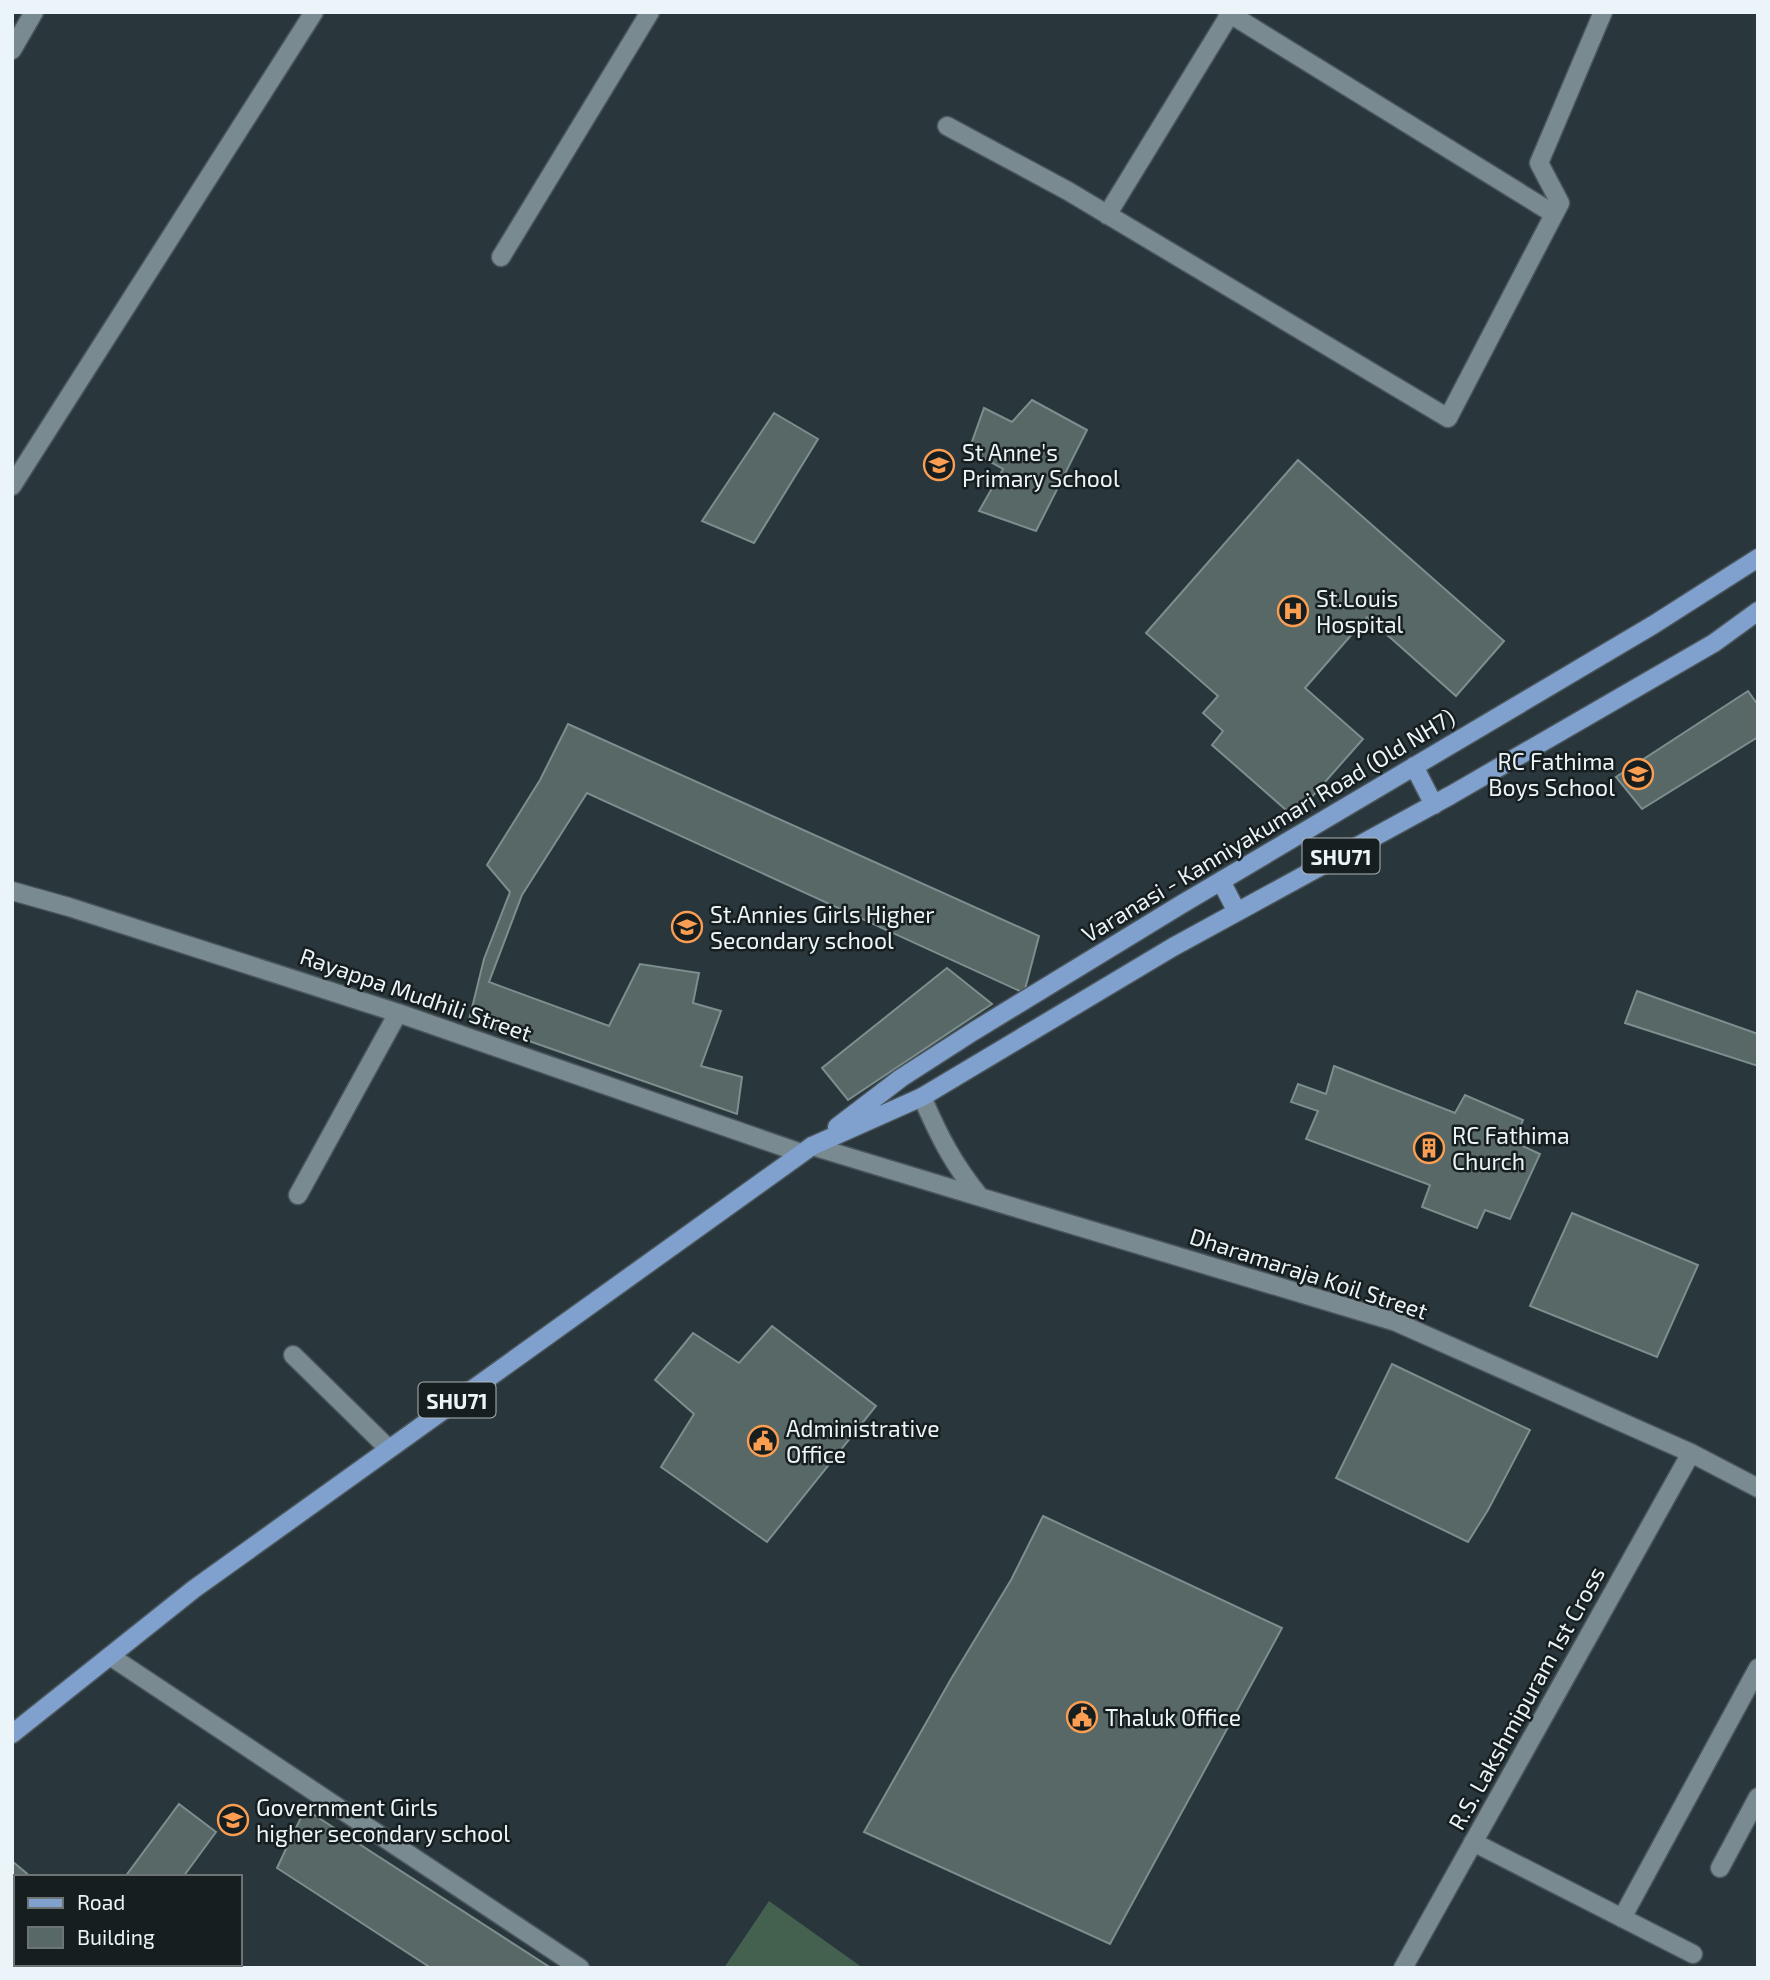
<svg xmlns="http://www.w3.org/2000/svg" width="1770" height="1980" font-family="'Exo 2',sans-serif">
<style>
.green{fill:#446150}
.building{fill:#576867;stroke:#7c8e8d;stroke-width:2}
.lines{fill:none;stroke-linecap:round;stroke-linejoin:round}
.minor-casing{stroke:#4a565b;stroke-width:21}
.major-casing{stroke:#4a565b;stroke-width:21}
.minor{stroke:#7a8a91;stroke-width:18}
.major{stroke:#80a1ce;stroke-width:18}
.labels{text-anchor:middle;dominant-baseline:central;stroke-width:5;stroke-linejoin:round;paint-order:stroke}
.shield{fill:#171e20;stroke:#abb4b7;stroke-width:2}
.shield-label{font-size:21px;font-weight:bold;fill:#ebf4f8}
.poi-label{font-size:23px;fill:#ebf4f8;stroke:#171e20;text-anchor:start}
.street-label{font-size:23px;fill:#ebf4f8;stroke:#171e20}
</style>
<rect width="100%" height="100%" fill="#29373d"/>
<path class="green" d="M769 1901 863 1968H724Z"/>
<path class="building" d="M1032 400 1087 430 1036 531 979 511 1003 469 969 450 984 408 1012 422Z
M774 413 818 439 754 543 702 521Z
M1298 460 1504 641 1456 696 1367 617 1305 688 1363 739 1294 817 1212 745 1223 731 1203 713 1218 696 1146 633Z
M1748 691 1758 705V737L1642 809 1616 777Z
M568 724 1039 936 1024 993 587 793 522 895 489 982 609 1026 640 964 699 973 693 1003 721 1011 701 1066 742 1077 737 1114 469 1020 484 959 510 892 487 865 540 780Z
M947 968 992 1004 848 1100 822 1068Z
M1637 991 1758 1034V1066L1625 1023Z
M1334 1066 1455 1113 1465 1095 1523 1120 1514 1142 1540 1154 1510 1219 1485 1210 1477 1228 1422 1207 1430 1185 1306 1139 1318 1111 1291 1102 1298 1084 1326 1094Z
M1572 1213 1698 1265 1657 1357 1530 1306Z
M772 1326 876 1406 767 1542 661 1467 694 1414 655 1380 693 1333 739 1363Z
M1392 1364 1530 1430 1488 1510 1468 1542 1336 1478Z
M1043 1516 1282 1628 1110 1944 864 1832 951 1679 1011 1580Z
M179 1804 216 1832 183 1877H125Z
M305 1809 551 1968H431L277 1868Z
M12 1861 31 1877H16V1912L12 1909Z
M60 1964H117L114 1968H57Z"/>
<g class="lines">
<g class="minor-casing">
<path id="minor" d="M1227 12 1554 214
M12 50 34 12
M947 126 1068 191 1448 418 1560 203 1539 163 1603 12
M1107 215 1230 14
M501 257 650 12
M12 486 314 12
M12 891 69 907 398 1013 801 1153
M922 1097C939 1136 953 1164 980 1197L1396 1322 1691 1453 1758 1488
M812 1146 980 1197
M298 1195 398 1013
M293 1355 389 1449
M110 1656 580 1968
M1473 1842 1693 1954
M1720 1868 1758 1797
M1622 1918 1758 1668
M1403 1968 1691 1453"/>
</g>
<g class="major-casing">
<path id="major" d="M1414 766 1434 805
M1221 881 1237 912
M837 1127 901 1078 974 1031 1182 904 1653 625 1758 558
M12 1734 194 1589 812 1146 922 1097 1173 947 1451 795 1714 643 1758 611"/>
</g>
<use href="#minor" class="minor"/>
<use href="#major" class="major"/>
</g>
<defs>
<g id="school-ring" transform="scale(1.575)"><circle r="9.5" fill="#171e20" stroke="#fc9e52" stroke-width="1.5"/><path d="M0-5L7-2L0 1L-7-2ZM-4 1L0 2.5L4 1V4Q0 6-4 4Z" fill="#fc9e52"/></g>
<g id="hospital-ring" transform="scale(1.575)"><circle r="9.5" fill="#171e20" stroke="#fc9e52" stroke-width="1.5"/><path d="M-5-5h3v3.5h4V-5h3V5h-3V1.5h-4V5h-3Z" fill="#fc9e52"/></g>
<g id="building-ring" transform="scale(1.575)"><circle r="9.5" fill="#171e20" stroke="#fc9e52" stroke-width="1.5"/><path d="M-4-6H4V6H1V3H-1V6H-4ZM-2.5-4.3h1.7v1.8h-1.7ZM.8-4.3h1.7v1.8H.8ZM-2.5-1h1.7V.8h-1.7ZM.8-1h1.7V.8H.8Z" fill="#fc9e52"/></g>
<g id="civic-ring" transform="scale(1.575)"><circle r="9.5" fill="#171e20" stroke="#fc9e52" stroke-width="1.5"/><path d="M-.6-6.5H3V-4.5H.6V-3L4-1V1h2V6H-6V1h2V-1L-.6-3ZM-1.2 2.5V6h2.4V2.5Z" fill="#fc9e52"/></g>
</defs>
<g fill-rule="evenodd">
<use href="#school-ring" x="939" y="465"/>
<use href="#hospital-ring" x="1293" y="611"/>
<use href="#school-ring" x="1638" y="774"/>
<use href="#school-ring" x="687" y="927"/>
<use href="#building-ring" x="1429" y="1148"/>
<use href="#civic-ring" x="763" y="1441"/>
<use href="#civic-ring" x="1082" y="1717"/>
<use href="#school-ring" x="233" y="1820"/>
</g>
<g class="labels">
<g class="shield">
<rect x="1302.5" y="838.5" width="77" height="35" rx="5"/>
<rect x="418.5" y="1382.5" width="77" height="35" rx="5"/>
</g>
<g class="shield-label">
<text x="1341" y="856">SHU71</text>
<text x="457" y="1400">SHU71</text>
</g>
<g class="poi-label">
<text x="962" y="452">St Anne's<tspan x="962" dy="26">Primary School</tspan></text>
<text x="1316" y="598">St.Louis<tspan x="1316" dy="26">Hospital</tspan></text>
<text x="1615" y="761" text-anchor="end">RC Fathima<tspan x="1615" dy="26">Boys School</tspan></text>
<text x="710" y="914">St.Annies Girls Higher<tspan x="710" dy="26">Secondary school</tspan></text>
<text x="1452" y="1135">RC Fathima<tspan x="1452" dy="26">Church</tspan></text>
<text x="786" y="1428">Administrative<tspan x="786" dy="26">Office</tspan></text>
<text x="1105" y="1717">Thaluk Office</text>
<text x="256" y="1807">Government Girls<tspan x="256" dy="26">higher secondary school</tspan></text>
</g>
<g class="street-label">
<text transform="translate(1268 825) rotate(-31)">Varanasi - Kanniyakumari Road (Old NH7)</text>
<text transform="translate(416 994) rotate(19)">Rayappa Mudhili Street</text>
<text transform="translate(1309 1273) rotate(18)">Dharamaraja Koil Street</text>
<text transform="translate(1526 1698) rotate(-61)">R.S. Lakshmipuram 1st Cross</text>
</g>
</g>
<rect width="1770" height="1980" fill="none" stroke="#ebf4f8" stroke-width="28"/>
<rect x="14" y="1875" width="228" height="91" fill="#171e20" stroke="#6c7476" stroke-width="2"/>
<rect x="28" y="1898" width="35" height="10" fill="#80a1ce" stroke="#6c7476" stroke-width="2"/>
<text x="77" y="1910" font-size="21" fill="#ebf4f8">Road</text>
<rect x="28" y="1927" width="35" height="21" fill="#576867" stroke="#6c7476" stroke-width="2"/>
<text x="77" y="1945" font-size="21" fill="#ebf4f8">Building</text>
</svg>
